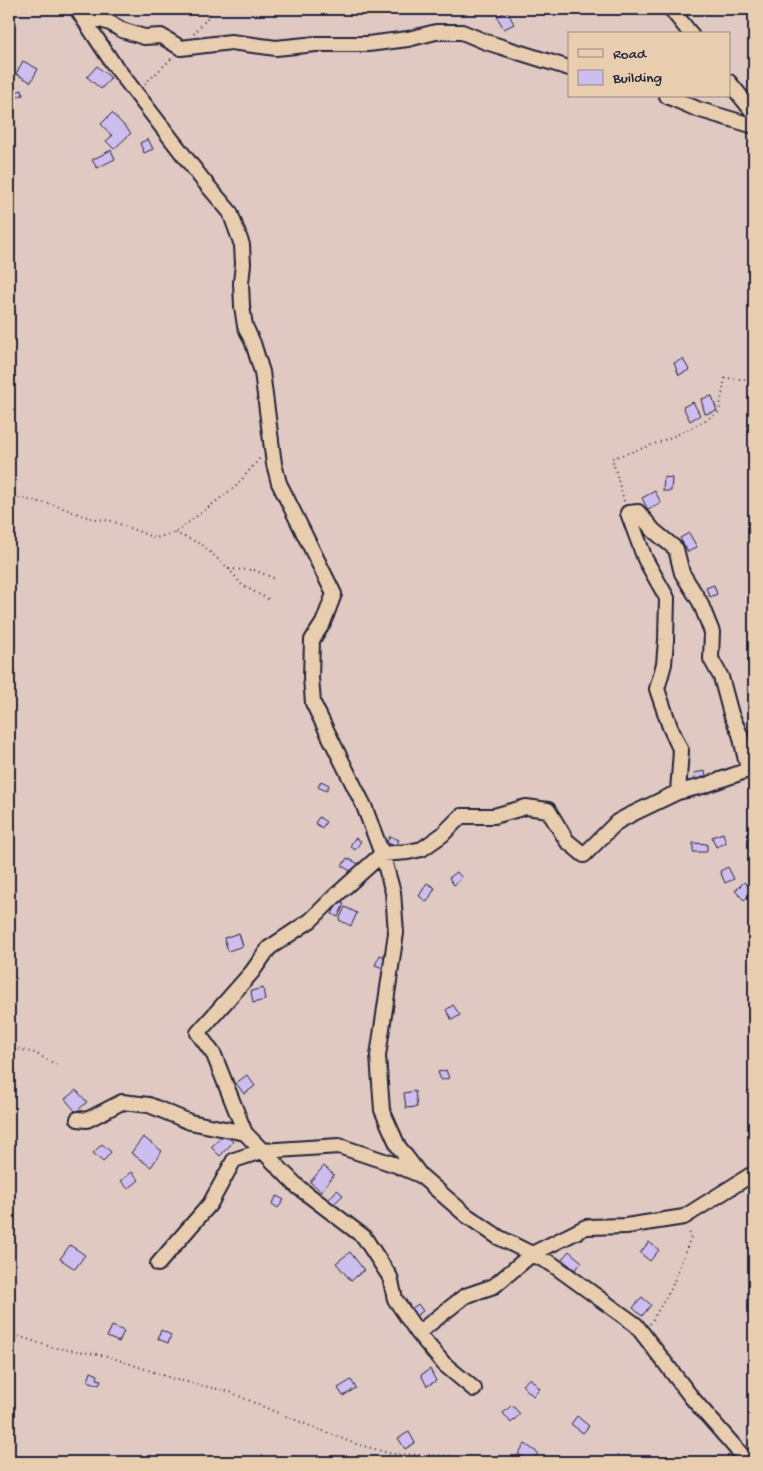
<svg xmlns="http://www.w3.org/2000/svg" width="763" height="1471" font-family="'Gochi Hand',sans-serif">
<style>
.building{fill:#cebeef;stroke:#22223b}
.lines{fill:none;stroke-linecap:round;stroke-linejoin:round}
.minor-casing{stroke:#22223b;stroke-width:18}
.path{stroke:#22223b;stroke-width:2;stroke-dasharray:1 4;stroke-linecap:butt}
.minor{stroke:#e8ceaf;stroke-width:14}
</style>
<rect width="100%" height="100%" fill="#e0c9c2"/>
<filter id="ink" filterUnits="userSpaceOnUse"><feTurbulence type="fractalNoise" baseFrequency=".02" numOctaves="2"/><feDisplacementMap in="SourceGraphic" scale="10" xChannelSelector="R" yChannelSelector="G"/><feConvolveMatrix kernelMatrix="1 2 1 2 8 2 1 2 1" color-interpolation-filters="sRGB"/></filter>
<g filter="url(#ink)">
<path class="building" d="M507 11 514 24 504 29 497 17Z
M23 61 38 69 31 82 16 74Z
M97 66 111 78 101 89 87 77Z
M22 90 23 95 9 99V94Z
M112 113 131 133 114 149 106 141 112 136 101 124Z
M148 139 153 149 144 153 140 143Z
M111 150 115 159 97 168 92 160Z
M683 359 689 370 679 375 674 363Z
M712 396 717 411 705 414 701 399Z
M693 402 700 415 690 421 683 407Z
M664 477 672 478 671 491H663Z
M655 491 661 503 648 510 642 498Z
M689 533 697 547 688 552 680 538Z
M714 585 717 594 710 597 706 588Z
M705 771 707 780 696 782 694 773Z
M321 781 329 785 326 791 318 787Z
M319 817 326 822 322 828 315 823Z
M723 833 726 843 716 847 712 837Z
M390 836 399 840 395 847 387 842Z
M355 838 361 841 355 850 350 846Z
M693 843 707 844V852H693Z
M347 858 359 864 354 873 342 866Z
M728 867 734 879 725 883 720 871Z
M457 872 462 878 454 885 449 878Z
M744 882 754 891 744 900 735 891Z
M427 883 435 888 427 902 419 896Z
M338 902 344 904 338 917 332 914Z
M345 907 357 913 351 926 339 920Z
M239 933 243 946 228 951 224 938Z
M380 955 390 959 386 969 375 965Z
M263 988 265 1000 253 1003 251 991Z
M453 1005 460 1015 452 1020 446 1010Z
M446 1070 449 1078 441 1080 438 1072Z
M247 1075 255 1086 244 1094 236 1083Z
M76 1090 87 1102 76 1112 65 1099Z
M415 1091 417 1107 406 1108 404 1093Z
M225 1134 233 1142 220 1156 211 1147Z
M143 1137 162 1151 151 1167 131 1153Z
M102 1144 111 1152 103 1162 93 1153Z
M324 1166 334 1175 321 1191 310 1182Z
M132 1172 139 1180 128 1189 121 1181Z
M337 1190 343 1195 333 1205 328 1200Z
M277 1196 284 1200 278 1208 272 1204Z
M649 1242 659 1250 650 1261 640 1253Z
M70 1245 85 1255 75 1269 60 1259Z
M569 1251 582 1262 575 1270 562 1259Z
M350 1252 364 1270 351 1281 336 1263Z
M642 1297 651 1305 642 1316 633 1308Z
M418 1304 423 1311 413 1318 408 1311Z
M112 1326 124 1331 119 1342 107 1337Z
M161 1330 171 1335 168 1343 158 1339Z
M430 1369 436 1381 427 1386 421 1375Z
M91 1372 98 1375 97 1379 101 1380 99 1385 88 1381Z
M530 1378 540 1389 533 1396 522 1385Z
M351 1380 356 1388 343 1396 338 1388Z
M512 1405 520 1414 511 1423 503 1413Z
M577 1416 589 1426 583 1433 571 1424Z
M409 1432 415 1443 405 1449 398 1438Z
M525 1444 538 1453 531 1462 518 1454Z"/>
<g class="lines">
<g class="minor-casing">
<path id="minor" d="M77 9 112 62 202 179 230 212 242 245 243 264 241 283 242 306 245 326 253 343 262 372 274 464 279 483 334 594 323 623 312 640 311 678 313 703 364 806 382 854 393 892 396 933 378 1056 382 1110 398 1146 420 1175 466 1215 498 1237 552 1264 636 1325 692 1398 748 1462
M671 9 691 34
M79 10 91 17 110 23 122 30 144 37 161 36 181 48 231 42 276 48 316 44H368L408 39 436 32H462L486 42 569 68
M729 82 754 113
M667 96 697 109 754 126
M678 792 681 751 670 727 657 689 664 664 666 640 667 598 645 559 628 513 638 512 654 531 676 549 682 573 700 602 712 632 711 659 721 677 731 714 740 734 748 769
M78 1119 87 1120 122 1102 149 1105 190 1122 245 1133 298 1187 364 1237 390 1277 395 1299 418 1333 444 1364 474 1389
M245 1133 214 1055 198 1033 252 972 269 948 311 920 333 898 382 854 408 852 422 849 442 835 461 816H494L526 807 548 810 567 841 584 855 617 822 630 815 678 792 703 786 754 768
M158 1264 210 1204 234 1160 262 1151 339 1146 396 1165 420 1175
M418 1333 465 1296 494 1286 532 1254 586 1227 626 1226 684 1217 754 1173"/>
</g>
<path class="path" d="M194 34 215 9
M145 84 172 58
M9 496 54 505 90 518 112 521 155 538 175 533 236 486 260 458
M624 501 612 458C652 446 684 434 719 412L725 378 754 380
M175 533 201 544 229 569 242 585 270 600
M229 569 254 570 276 579
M9 1047 35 1053 57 1065
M650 1324 671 1289 691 1237 688 1229
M9 1333 51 1347 107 1356 174 1379 230 1392 273 1411 353 1443 392 1454 450 1456 499 1462"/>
<use href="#minor" class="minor"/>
</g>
</g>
<rect width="763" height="1471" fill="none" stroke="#e8ceaf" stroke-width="30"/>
<rect x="15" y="15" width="733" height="1441" fill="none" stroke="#22223b" stroke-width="2" filter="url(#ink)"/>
<rect x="568" y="32" width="162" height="65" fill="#e8ceaf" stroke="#998981"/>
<rect x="578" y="49" width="25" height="8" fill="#e8ceaf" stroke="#998981"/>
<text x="613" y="58" font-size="15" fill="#22223b">Road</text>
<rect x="578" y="70" width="25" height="15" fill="#cebeef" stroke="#998981"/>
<text x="613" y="82" font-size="15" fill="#22223b">Building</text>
</svg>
